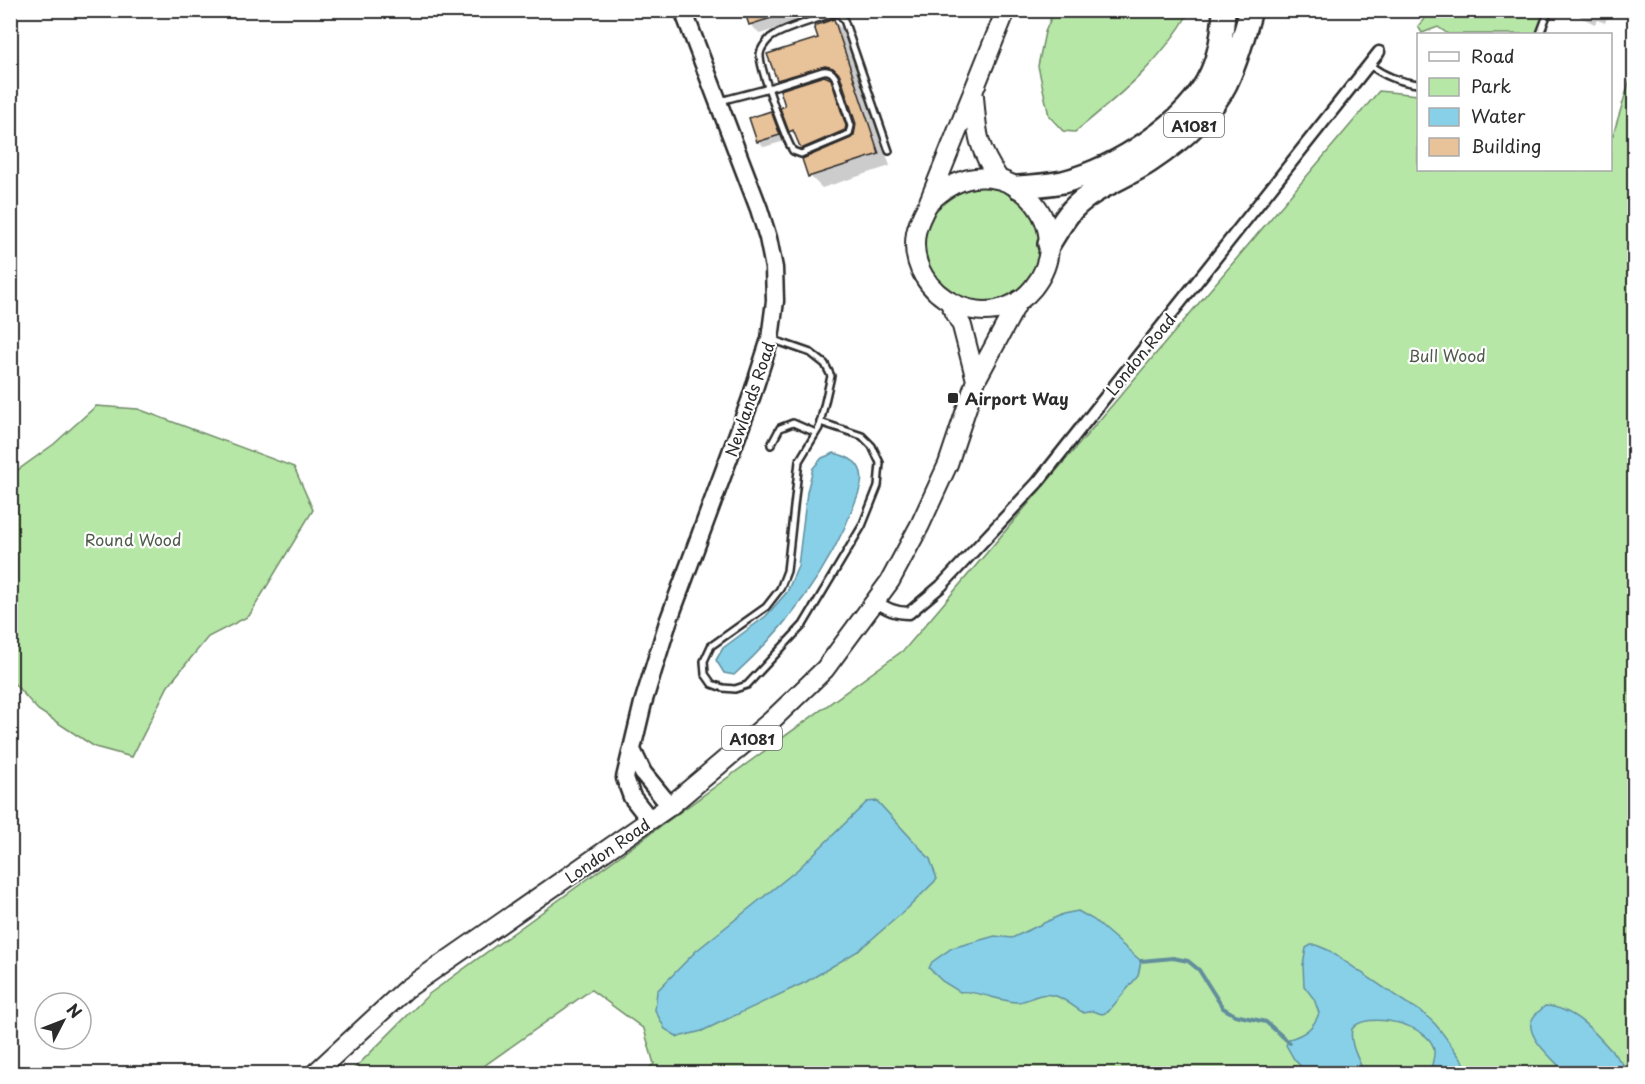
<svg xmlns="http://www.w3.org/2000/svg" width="1645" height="1084" font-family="'Playpen Sans',sans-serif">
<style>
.green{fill:#b6e7a6;stroke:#708968;stroke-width:1.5}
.water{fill:#87d0e8;stroke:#628e9c;stroke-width:1.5}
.shadow{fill:#0003;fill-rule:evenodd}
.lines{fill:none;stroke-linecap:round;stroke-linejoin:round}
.stream{stroke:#628e9c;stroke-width:4}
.building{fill:#e8c299;stroke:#2b2b2b;stroke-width:1.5}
.lane-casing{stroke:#2b2b2b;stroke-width:10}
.street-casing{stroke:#2b2b2b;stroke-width:15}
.secondary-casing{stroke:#2b2b2b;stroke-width:21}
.primary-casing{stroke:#2b2b2b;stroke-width:22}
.highway-casing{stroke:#2b2b2b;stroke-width:26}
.lane{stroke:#fff;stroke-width:5}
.street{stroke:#fff;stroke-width:10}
.secondary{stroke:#fff;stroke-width:16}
.primary{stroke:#fff;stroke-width:18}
.highway{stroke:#fff;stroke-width:21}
.poi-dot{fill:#2b2b2b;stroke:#fff;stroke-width:2}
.labels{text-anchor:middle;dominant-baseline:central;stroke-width:4.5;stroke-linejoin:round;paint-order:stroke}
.shield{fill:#fff;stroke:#6b6b6b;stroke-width:1.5}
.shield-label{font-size:15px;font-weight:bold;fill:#2b2b2b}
.street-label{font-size:16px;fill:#2b2b2b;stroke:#fff}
.park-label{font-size:16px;fill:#4e5a4a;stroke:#fff}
.poi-label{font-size:16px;font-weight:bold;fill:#2b2b2b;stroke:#fff;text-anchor:start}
</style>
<rect width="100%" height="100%" fill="#fff"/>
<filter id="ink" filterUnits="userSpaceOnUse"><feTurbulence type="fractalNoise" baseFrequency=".0167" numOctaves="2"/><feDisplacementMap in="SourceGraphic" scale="12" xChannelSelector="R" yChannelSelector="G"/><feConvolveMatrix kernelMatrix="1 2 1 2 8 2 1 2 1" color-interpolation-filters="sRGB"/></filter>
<g filter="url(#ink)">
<path class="green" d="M1542 10 1544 14 1536 34H1448L1438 27 1422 33 1418 26 1431 11Z
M1054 11V10L1190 11C1160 63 1121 94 1075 132L1063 131 1049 116 1038 66 1045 32Z
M1634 66V1073H642L654 1064 644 1029 591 990 474 1073 349 1074 429 994 905 649 1379 91 1418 95V170H1610L1611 134 1613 135Z
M925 244a58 58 0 1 1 116 0a58 58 0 1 1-116 0Z
M96 406 138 409 294 467 313 510 249 616 208 637 168 686 132 757 95 747 38 710 11 680V475L54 444Z"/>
<path class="water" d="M834 453C842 455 853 458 858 466 866 478 859 492 854 505 830 569 785 629 734 675L724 673 716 660 723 648 766 616 787 592 798 566 807 492 813 468 822 458Z
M877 801 930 859 937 879 908 908 858 951 806 982 702 1031 678 1037 665 1029 655 1010 657 991 696 951 797 870 867 802Z
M1078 911 1094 920 1141 961 1138 976 1108 1012 1102 1014 1092 1011 1084 1013C1075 1008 1065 999 1056 996 1038 990 1029 1003 1015 1002 1001 1001 969 989 960 992L942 981 929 968 932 962 952 948 995 936 1012 938 1063 914Z
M1311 945H1316L1328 950 1408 1004C1443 1021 1448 1048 1473 1073H1430C1431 1067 1435 1057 1434 1050 1431 1024 1365 1010 1352 1029 1349 1045 1359 1059 1364 1073H1307L1294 1059 1286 1045 1289 1039C1304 1035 1314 1028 1319 1013L1314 999 1304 986 1303 965 1306 948Z
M1545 1006C1581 1007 1608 1049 1631 1073H1566C1556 1062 1524 1036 1532 1020 1534 1014 1541 1010 1545 1006Z"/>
<path class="shadow" d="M746 10H801L804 19 760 34 750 24Z
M1577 10H1603L1608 15 1605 23 1597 20 1595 24 1582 18 1576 12Z
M834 21 846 33 890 166 822 188 810 176 811 157 791 131 787 107 788 89 778 80 820 39ZM838 78 842 79 857 124 856 133 843 93 830 80Z
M771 113 777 119 785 141 764 147 758 141Z"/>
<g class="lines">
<path class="stream" d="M1141 961 1173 958 1188 961 1199 970 1223 1008 1235 1015 1266 1022 1290 1043"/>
</g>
<path class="building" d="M744 10H787V13L749 25Z
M834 19 879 154 808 177 802 159 851 138 854 135 856 124 840 75 833 68 825 66 777 80 767 54 818 38 814 26Z
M824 76 831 79 846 126 845 130 801 149 793 130 789 132 780 108 785 106 780 90Z
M771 111 780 135 757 142 749 118Z"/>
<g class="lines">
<g class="lane-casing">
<path id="lane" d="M1540 34 1549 10
M1370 65C1384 76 1401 82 1418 84
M720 101 762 90 769 88 823 71C829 70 832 72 835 77L851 126 849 134 801 154 793 151C785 138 759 67 760 54 761 48 766 42 770 38 783 28 818 19 835 13L840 14 844 20 889 151
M771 339 811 353 825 364 831 376 819 428 799 461 787 571 780 589 766 607 711 646 704 661 705 674 712 684 723 688 735 689 747 685 803 625 862 526 878 486 880 463 872 446 862 436 820 422
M771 445 780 428 793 423 816 433"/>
</g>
<g class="street-casing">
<path id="street" d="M875 601C887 609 895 613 909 613L941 586 1038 482 1379 52"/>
</g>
<g class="secondary-casing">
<path id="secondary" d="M633 752 643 773 670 806
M650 820 632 797 625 778 643 703 668 622 750 401 770 339 775 301 774 268 768 238 759 209 683 10"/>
</g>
<g class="primary-casing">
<path id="primary" d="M974 96C977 134 977 147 999 179
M928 204C996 132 1086 222 1033 288 991 339 905 298 916 233 918 222 923 213 928 204L1006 10
M950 303 962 326 976 380
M314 1074 406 989 670 806 771 721 825 669 890 581 920 525 948 464 976 380 1019 300"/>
</g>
<g class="highway-casing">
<path id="highway" d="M1018 187C1033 186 1048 185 1063 182 1116 168 1188 124 1211 73 1220 53 1223 32 1224 10
M1049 244C1056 233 1063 220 1072 210 1092 188 1125 178 1149 162 1179 142 1210 116 1226 84 1237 61 1244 35 1251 10"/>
</g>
<use href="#lane" class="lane"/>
<use href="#street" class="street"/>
<use href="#secondary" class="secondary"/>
<use href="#primary" class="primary"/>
<use href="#highway" class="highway"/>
</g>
</g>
<rect class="poi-dot" x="947" y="392" width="12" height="12" rx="3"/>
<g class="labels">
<g class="shield">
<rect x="1164" y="113" width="60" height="24" rx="4.5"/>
<rect x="722" y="726" width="60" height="24" rx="4.5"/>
</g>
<g class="shield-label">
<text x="1194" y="125">A1081</text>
<text x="752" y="738">A1081</text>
</g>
<g class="street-label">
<text transform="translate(1140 354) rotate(-51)">London Road</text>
<text transform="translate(749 399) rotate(-71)">Newlands Road</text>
<text transform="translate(607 850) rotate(-35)">London Road</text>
</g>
<g class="park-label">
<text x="1447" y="355">Bull Wood</text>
<text x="133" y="539">Round Wood</text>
</g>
<g class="poi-label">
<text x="965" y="398">Airport Way</text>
</g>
</g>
<rect width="1645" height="1084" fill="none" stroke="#fff" stroke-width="36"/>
<rect x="18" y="18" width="1609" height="1048" fill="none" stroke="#2b2b2b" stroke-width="2" filter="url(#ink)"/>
<rect x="1417" y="33" width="195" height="138" fill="#ffffff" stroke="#aaaaaa" stroke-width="1.5"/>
<rect x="1429" y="52" width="30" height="9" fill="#ffffff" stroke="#aaaaaa" stroke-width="1.5"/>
<text x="1471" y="63" font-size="18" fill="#2b2b2b">Road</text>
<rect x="1429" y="78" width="30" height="18" fill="#b6e7a6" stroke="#aaaaaa" stroke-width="1.5"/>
<text x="1471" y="93" font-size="18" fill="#2b2b2b">Park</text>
<rect x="1429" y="108" width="30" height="18" fill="#87d0e8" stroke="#aaaaaa" stroke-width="1.5"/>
<text x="1471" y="123" font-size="18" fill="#2b2b2b">Water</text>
<rect x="1429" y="138" width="30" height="18" fill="#e8c299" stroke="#aaaaaa" stroke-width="1.5"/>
<text x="1471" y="153" font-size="18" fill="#2b2b2b">Building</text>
<g transform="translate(63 1021) rotate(48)"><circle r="28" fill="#ffffff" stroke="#aaaaaa" stroke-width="1.5"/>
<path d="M0-4.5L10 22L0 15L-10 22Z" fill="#2b2b2b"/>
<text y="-9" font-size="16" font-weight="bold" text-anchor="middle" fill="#2b2b2b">N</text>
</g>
</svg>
